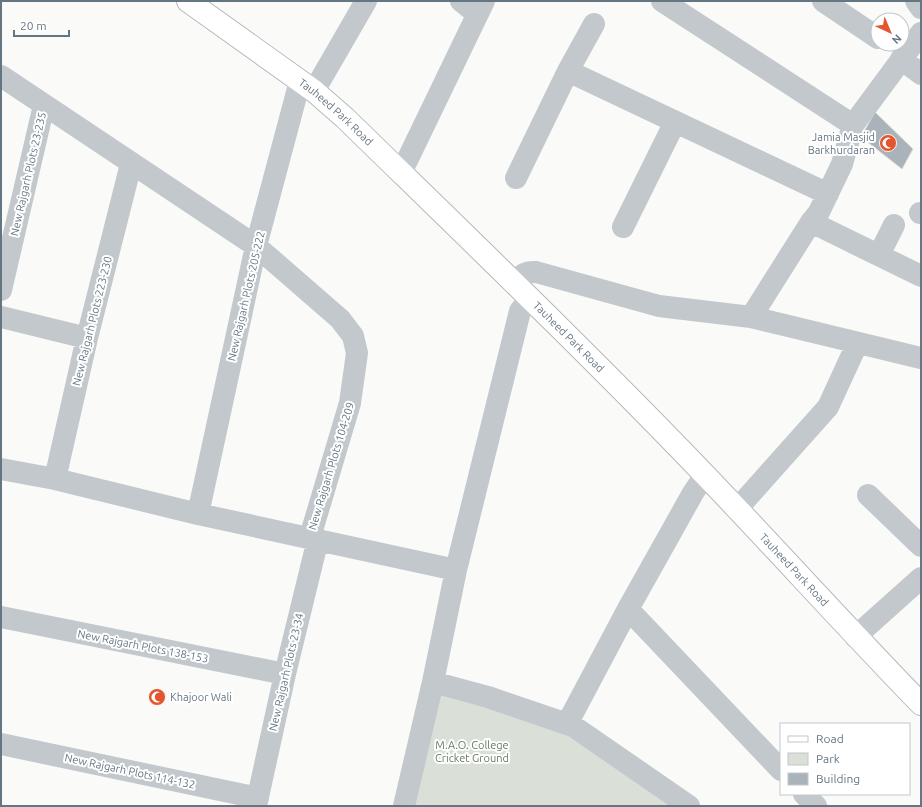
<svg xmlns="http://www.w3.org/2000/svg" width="922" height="807" font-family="Ubuntu,sans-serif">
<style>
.green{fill:#dadfd7}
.building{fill:#aab3b9;stroke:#dcdcda}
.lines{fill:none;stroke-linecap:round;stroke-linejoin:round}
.major-casing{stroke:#b5babe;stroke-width:24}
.minor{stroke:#c3c8cc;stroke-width:22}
.major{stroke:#fff;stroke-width:22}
.labels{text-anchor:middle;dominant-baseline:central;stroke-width:4;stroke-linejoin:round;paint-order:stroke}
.street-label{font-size:11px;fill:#657683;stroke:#fff}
.poi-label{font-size:11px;fill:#657683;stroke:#fff;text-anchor:end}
.park-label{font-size:11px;fill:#687a64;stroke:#fff}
</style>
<rect width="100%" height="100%" fill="#fafaf8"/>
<path class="green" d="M433 682 567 724 689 806H404Z"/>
<path class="building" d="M875 112 913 149 902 169 861 137Z"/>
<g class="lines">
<g class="major-casing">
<g id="major">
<path id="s1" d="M188 1 314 91 345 118C466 236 589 354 706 476 778 551 848 629 921 704"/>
</g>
</g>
<path class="minor" d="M461 1 477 14
M662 1 853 125
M823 1 878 38
M916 1 921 8
M901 59 921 74
M568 71 828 194
M1 76 256 246 340 319 353 336 357 353 350 403 310 537
M314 91 366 1
M401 173 484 1
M516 178 568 71 594 24
M920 213H921
M811 222 921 276
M623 227 675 122
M879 255 894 225
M513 283C521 276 525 271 536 272L659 306 751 317 921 358
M1 290 44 105
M1 317 87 338
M751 317 811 222 819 212 842 164 853 125 921 33
M1 469 55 479 198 514 456 570
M55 479 87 338 131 164
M868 495 921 546
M737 509 828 407 857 344
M198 514 256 246 300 81
M628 609 781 770
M1 617 285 674
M855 637 921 578
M433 682 488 697 573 726 689 806
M567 724 628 609 693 493 705 475
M1 744 258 798
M804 794 816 806
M256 806 285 674 318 539
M404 806 433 682 456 570 520 311 529 299"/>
<use href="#major" class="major"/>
</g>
<defs>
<g id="mosque-disc" transform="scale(0.9)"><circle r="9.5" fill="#e4572e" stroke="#fff"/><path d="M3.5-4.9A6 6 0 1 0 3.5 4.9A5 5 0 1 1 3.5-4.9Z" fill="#fff"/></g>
</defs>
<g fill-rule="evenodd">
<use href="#mosque-disc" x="888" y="143"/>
<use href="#mosque-disc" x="157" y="697"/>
</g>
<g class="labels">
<g class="street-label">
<text stroke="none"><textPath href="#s1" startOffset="185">Tauheed Park Road</textPath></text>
<text transform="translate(28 174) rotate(-77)">New Rajgarh Plots 23-235</text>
<text transform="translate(246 296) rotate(-77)">New Rajgarh Plots 205-222</text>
<text transform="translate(92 321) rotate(-76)">New Rajgarh Plots 223-230</text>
<text stroke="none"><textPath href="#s1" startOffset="509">Tauheed Park Road</textPath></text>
<text transform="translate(331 466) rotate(-73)">New Rajgarh Plots 104-209</text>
<text stroke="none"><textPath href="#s1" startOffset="833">Tauheed Park Road</textPath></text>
<text transform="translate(143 646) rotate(11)">New Rajgarh Plots 138-153</text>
<text transform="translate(286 672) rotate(-77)">New Rajgarh Plots 23-34</text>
<text transform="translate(130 771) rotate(12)">New Rajgarh Plots 114-132</text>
</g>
<g class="poi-label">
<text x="875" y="137">Jamia Masjid<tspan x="875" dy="13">Barkhurdaran</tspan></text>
<text x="170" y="697" text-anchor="start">Khajoor Wali</text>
</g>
<g class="park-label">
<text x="472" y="745">M.A.O. College<tspan x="472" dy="13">Cricket Ground</tspan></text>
</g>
</g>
<rect width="922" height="807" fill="none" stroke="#657683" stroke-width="4"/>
<rect x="780" y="723" width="130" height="72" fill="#ffffff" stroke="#c1c8cd"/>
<rect x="788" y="736" width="20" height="6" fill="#ffffff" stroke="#c1c8cd"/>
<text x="816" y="743" font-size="12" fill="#657683">Road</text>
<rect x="788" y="753" width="20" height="12" fill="#dadfd7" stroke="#c1c8cd"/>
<text x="816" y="763" font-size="12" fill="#657683">Park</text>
<rect x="788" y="773" width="20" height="12" fill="#aab3b9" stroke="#c1c8cd"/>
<text x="816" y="783" font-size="12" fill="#657683">Building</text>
<g transform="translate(890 32) rotate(136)"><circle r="19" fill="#ffffff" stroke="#c1c8cd"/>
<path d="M0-3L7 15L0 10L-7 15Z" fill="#e4572e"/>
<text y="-6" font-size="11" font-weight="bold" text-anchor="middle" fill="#657683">N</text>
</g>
<path d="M14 30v6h55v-6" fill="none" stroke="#657683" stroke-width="2"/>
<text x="20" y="30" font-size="12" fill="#657683" stroke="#ffffff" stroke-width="3" paint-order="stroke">20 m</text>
</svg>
